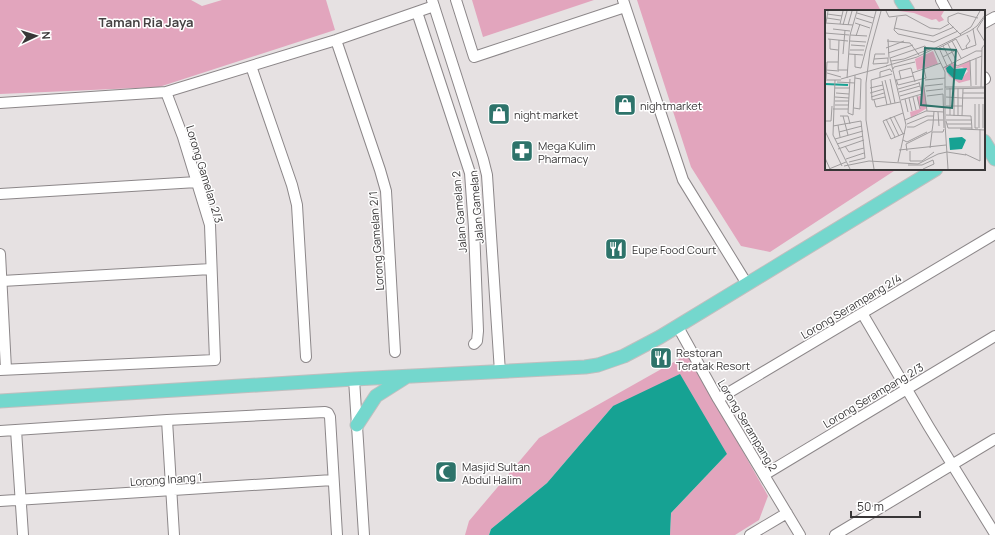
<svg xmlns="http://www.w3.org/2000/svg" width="995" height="535" font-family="Manrope,sans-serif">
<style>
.green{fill:#e2a5bd}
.water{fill:#16a293}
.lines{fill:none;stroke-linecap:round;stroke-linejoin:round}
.minor-casing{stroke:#8c8789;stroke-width:12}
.major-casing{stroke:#bfbfbf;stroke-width:15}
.minor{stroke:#fff;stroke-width:10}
.major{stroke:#74d7cd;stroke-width:13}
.labels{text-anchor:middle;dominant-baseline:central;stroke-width:3;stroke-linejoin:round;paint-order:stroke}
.poi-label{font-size:11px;fill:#383637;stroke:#fff;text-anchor:start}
.street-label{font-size:11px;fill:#383637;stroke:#fff}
.quarter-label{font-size:13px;font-weight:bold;fill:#454142;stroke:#fff}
.inset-river{fill:none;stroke:#16a293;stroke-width:2}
.inset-road{fill:none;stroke:#a09d9e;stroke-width:1}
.view{fill:#2d736a;fill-opacity:0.15;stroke:#2d736a;stroke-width:2}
.inset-edge{fill:none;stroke:#383637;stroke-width:2}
</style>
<rect width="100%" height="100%" fill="#e6e1e2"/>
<path class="green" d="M0 0H191L202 6 222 0H326L335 30 159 87 0 94Z
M472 0H594L483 37Z
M637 0H875L881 11H826V169H897L770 252 741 246 691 167Z
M688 354 768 496 759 520 735 535H670L671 513 727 454 613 406 547 483 491 529 489 535H465L469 521 539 438Z"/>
<path class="water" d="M680 374 727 454 671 513 670 535H489L491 529 547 483 613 406Z"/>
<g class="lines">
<g class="minor-casing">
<path id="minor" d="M432 0 483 159 487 175 500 372
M456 0 474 57 625 7
M623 0 683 180 747 284
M941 0 947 11
M417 12 470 173 474 228 478 331 477 341 474 344
M984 23 995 17
M336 40 380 170 386 191 395 352
M251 66 292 185 297 205 306 357
M984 77 985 79
M0 103 166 92 336 40 434 6
M0 194 197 182
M0 254 6 369
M2 281 211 269
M862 313 929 427 995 534
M678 327 718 399 800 535
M0 370 215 360 210 225 183 137 166 92
M354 379 364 535
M718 399 995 234
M167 420 174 535
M16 430 23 535
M0 431 167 420 325 412 328 413 330 417 337 535
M764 475 995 336
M0 501 333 480
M750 535 787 513
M835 535 995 439"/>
</g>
<g class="major-casing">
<path id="major" d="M901 0 908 11
M984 141 995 159
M0 401 354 379 585 367 598 365 624 356 660 337 936 169
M357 425 376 396 406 377"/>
</g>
<use href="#minor" class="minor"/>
<use href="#major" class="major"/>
</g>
<defs>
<g id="shop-square" transform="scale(1.15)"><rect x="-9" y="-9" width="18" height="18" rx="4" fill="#2d736a" stroke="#fff"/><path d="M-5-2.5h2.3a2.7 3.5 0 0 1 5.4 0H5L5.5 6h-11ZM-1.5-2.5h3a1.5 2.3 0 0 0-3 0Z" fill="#fff"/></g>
<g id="pharmacy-square" transform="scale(1.15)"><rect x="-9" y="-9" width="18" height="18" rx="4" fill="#2d736a" stroke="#fff"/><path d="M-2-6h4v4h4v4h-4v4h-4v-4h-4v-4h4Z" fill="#fff"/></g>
<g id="restaurant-square" transform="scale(1.15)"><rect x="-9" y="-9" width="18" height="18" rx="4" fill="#2d736a" stroke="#fff"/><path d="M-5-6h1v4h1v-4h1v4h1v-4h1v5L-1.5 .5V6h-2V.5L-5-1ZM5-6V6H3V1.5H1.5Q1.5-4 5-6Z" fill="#fff"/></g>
<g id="mosque-square" transform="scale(1.15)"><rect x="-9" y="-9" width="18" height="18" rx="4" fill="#2d736a" stroke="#fff"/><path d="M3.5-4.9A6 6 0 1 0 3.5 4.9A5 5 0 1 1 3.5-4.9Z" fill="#fff"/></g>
</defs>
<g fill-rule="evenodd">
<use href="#shop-square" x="625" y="105"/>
<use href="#shop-square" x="499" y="114"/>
<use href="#pharmacy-square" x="522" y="151"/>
<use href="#restaurant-square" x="616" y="249"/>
<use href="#restaurant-square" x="661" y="358"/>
<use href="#mosque-square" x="446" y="472"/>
</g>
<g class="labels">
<g class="poi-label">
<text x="640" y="105">nightmarket</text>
<text x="514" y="114">night market</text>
<text x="538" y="145">Mega Kulim<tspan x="538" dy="13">Pharmacy</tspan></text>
<text x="632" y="249">Eupe Food Court</text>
<text x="676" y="352">Restoran<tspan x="676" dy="13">Teratak Resort</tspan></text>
<text x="462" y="466">Masjid Sultan<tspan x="462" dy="13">Abdul Halim</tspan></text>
</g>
<g class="street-label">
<text transform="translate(205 174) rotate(73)">Lorong Gamelan 2/3</text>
<text transform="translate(476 207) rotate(-95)">Jalan Gamelan</text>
<text transform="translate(459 212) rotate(-95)">Jalan Gamelan 2</text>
<text transform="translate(376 241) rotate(-94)">Lorong Gamelan 2/1</text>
<text transform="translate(851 306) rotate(-31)">Lorong Serampang 2/4</text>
<text transform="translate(873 395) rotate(-31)">Lorong Serampang 2/3</text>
<text transform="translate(748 425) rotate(59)">Lorong Serampang 2</text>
<text transform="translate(166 479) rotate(-4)">Lorong Inang 1</text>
</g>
<g class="quarter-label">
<text x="146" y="22">Taman Ria Jaya</text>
</g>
</g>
<g transform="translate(825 10)">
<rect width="160" height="160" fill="#e6e1e2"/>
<path d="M74 1H119L116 6 119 10 114 12 111 9 107 10 89 3ZM108 41 113 54 92 60 90 49ZM145 50V70L134 73 124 66 119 57 128 53 132 57ZM125 55 129 59 137 57 143 61 138 67 129 69 122 62ZM99 76 102 98 86 108 85 102 95 99 92 87 97 85 96 77Z" fill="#e2a5bd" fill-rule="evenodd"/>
<path d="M125 55 129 59 142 58 137 70 129 69 122 62 121 58ZM137 127 141 130 137 139 125 140 124 128Z" fill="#16a293"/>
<path class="inset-river" d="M0 74 23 75"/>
<path class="inset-road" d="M61 1 64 7 81 5 105 18 115 19 124 14M32 3 49 8M2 4 17 6M72 7 69 20 73 24 109 32 133 21M2 8 15 10M31 8 47 13M159 8 152 19 160 32M0 13 28 15M1 13 3 1M30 13 45 18M15 14 18 1M18 15 22 1M23 15 27 1M69 18 108 26 129 17M8 19 25 21M0 23 24 25M135 24 146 17 155 1M25 25 42 26M136 25 123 12V7L133 3 153 8M31 26 35 14M3 29 23 31M5 29V39L13 40M63 29 64 48M14 30 13 60H23M25 31 41 32M62 31 85 33 94 45M127 31 136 48M123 34 131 50M26 35 40 36M118 36 127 53M61 38 79 31M109 39 120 62V114L123 159M142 39 141 36 145 31 142 25M25 40H39M63 43 88 35M18 44 20 20M24 44 38 45M30 44V57L36 58 51 1M60 44H50L48 54 63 53V48M118 47 131 40M65 48 81 115 73 152M65 48 100 36 102 40M49 49 63 48M145 50 146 76M66 51 79 49 105 39M129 52 132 56 157 46M61 56 92 47 145 21 152 16 160 5M122 56 114 38 131 29 137 40 151 35 148 19M118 58 151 41H157M68 59 69 57 90 52M1 60 14 61M2 63 16 67M87 63 116 53M55 67V62L65 59 67 62M22 68 25 25 32 1M1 69 2 52H13M16 69 62 56M25 69 23 103 28 105 30 65M65 69 70 93M71 69 73 75 101 68 99 59M76 69 74 61 86 58 90 72M0 70H16M10 70 8 125 25 159M60 70 66 94M72 70 88 66M98 70 102 101M100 70 120 68M57 71 62 95M12 72 30 73M151 75V49M100 76 118 74M120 77H160M156 77 157 38 160 34M10 78H24M45 78 58 75M73 79 94 73M121 79 160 78M101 81 118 79M74 82 95 76M11 83 24 84M45 83 59 79M138 83H160M75 86 96 80M92 86 95 99M102 86 118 84 119 118M10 87 24 88M46 87 59 83M60 87 47 90 46 70 67 64M88 87 91 100M121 87 137 88M84 88 87 101M137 88H160M80 89 83 102M49 90 51 97 75 92M76 90 97 84 94 72M10 91H24M150 94V118H153M10 95H23M102 96 118 97M121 96H137M29 98 35 99 36 69 30 68M8 99H23M113 102 114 116M78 103 58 111 66 129 80 123M121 105 146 106 147 119M125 105V78M15 106H23L25 114M18 106 23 125M69 106 78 124M129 106V78M133 106V78M137 106 138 79M65 107 74 126M61 109 70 127M80 110 101 101 119 102M121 110H147M0 111H6L7 96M121 111 123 118H147M82 114 102 106H109M108 114 109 101M122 114H146M13 115 15 127M8 116 36 111 40 148 24 152M82 117H89L103 110H118M154 118V94M158 118V94M135 119 160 120M0 121 17 156M14 122 37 116M107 122H118L119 119M10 129 38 121M78 130 82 132 102 122M12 134 38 126M20 136 24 142 39 138M105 138 107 122M13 139 39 130M74 140 121 135M82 141 81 134 107 121 108 114M85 141V151H97L109 142M122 142 141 145M140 144 155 151V119M0 148 5 159M21 149 39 143M83 155H97L108 150 109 154 98 159M19 156 44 151 93 154 113 144 122 142M4 159 21 152M49 159 41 110V73L45 41 56 1"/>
<path class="view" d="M100 38 131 40 127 98 96 95Z"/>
<rect width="160" height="160" class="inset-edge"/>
</g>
<g transform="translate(36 36) rotate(86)" stroke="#ffffff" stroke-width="3" paint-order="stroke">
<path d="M0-3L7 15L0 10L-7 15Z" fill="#383637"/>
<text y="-6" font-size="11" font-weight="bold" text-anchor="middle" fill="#383637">N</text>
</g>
<path d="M851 511v6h69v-6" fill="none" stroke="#383637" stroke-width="2"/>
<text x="857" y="511" font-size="12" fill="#383637" stroke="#ffffff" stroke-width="3" paint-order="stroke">50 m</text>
</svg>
